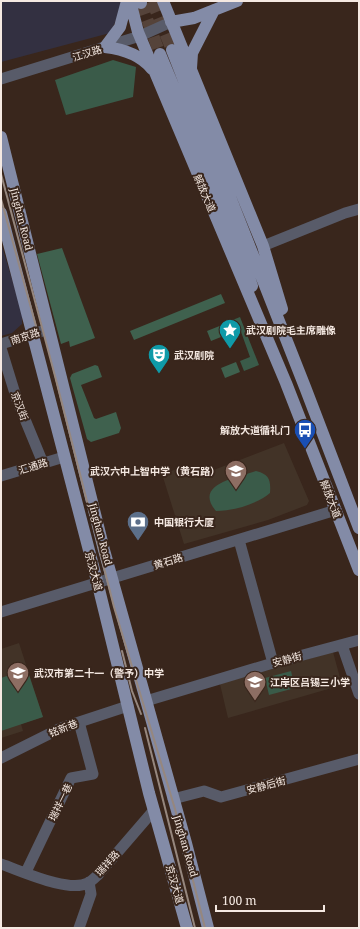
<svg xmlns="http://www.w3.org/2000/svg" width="360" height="929" font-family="'Noto Serif','Noto Sans SC',serif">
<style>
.commercial{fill:#333041}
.education{fill:#423327}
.green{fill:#3a5b49}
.forest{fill:#3f614e}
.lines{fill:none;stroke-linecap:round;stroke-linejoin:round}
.major-tunnel{stroke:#55433a;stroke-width:12;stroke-dasharray:12 6;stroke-linecap:butt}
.minor{stroke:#585b69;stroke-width:11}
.major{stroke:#838ba7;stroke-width:12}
.rail{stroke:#96877e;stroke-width:2}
.labels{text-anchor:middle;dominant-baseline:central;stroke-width:4;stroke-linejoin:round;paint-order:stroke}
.street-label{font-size:10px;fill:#f5e9e2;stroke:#39261c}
.poi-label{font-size:10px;font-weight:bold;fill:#f5e9e2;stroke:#39261c;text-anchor:start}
</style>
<rect width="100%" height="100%" fill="#39261c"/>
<path class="commercial" d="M1 1H122L123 5 110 33 1 62Z
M1 243 22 312V324L12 333 1 336Z"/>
<path class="education" d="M284 443 309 501 307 505 268 520 184 544 162 474 189 465 192 475 211 471Z
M19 643 43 717 21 724 23 731 1 738V649Z
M333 652 342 685 228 718 220 684Z"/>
<path class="green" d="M113 60 136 67 133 97 66 115 55 80Z
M240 317 259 365 244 371 240 361 250 357 240 329 229 333 225 323Z
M256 471C269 474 271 480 270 493 257 504 233 511 216 511 193 484 237 478 256 471Z
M27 669 43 717 1 731V678Z
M291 671 295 688 269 695 265 678Z"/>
<path class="forest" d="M62 248 95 338 70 347 69 341 61 344 37 254Z
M221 294 225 303 134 340 130 331Z
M222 325 226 335 211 341 207 331Z
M236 362 240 372 225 378 221 368Z
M95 365 98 366 102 377 81 385 94 418 96 419 116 412 121 428 119 433 91 442 87 439 70 378 72 374Z"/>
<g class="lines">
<path class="major-tunnel" d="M152 1 172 50
M141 3 160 54"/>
<path class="minor" d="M1 79 140 36 171 22
M263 246 345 213 359 209
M1 344 49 329
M1 348 17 400 43 463
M1 476 64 457
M239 540 273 663
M1 612 336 510
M342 645 359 694
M146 701 273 663 359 640
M1 758 61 728 128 706
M173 799 204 791 221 797 359 759
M1 864C22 871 68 893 88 883 92 881 95 877 98 875L154 810
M26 872 71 778 93 774 79 722
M79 928 91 894 89 882"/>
<path class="major" d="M127 1 120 27 105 47C122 49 141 55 152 69
M130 1 138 32 286 383 359 570
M141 1V3
M163 1 263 246 282 309
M171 22 194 18 237 1
M172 50 305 387 359 528
M160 54 227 215 252 286
M191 68 192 53 214 10
M1 137 104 550 186 843 208 928
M1 213 97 581 149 793 187 928"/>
<path class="rail" d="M1 174 55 376 114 607 175 809 205 928
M1 199 36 326
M122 651 132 691 141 714
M145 728 195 928"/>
</g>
<defs>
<g id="sight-pin" transform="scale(1.15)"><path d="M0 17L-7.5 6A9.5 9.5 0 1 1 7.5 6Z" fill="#0f9aa8" stroke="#39261c"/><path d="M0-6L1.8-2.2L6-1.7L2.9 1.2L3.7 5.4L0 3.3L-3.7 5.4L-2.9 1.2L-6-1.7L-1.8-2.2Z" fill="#fff"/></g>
<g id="theatre-pin" transform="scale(1.15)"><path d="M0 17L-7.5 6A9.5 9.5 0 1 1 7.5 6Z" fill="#0f9aa8" stroke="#39261c"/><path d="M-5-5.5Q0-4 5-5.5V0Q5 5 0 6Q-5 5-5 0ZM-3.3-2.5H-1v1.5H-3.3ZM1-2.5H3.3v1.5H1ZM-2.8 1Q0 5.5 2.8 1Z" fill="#fff"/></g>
<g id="bus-pin" transform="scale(1.15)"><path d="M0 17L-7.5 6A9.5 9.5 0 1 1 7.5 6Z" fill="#1a4fb4" stroke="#39261c"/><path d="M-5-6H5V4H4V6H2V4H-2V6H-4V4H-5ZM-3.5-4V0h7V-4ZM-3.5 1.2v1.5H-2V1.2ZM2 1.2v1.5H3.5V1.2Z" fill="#fff"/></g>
<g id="school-pin" transform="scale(1.15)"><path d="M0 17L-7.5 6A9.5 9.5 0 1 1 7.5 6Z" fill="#8d6e63" stroke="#39261c"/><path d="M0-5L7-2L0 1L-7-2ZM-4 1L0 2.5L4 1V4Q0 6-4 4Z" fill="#fff"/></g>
<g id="bank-pin" transform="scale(1.15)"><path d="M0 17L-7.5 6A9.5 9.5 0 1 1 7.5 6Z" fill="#5c6f8a" stroke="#39261c"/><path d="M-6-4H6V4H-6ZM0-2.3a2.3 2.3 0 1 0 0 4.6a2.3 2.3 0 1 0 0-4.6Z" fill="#fff"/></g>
</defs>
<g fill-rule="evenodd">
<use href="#sight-pin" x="230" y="330"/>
<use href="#theatre-pin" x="159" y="355"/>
<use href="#bus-pin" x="305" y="430"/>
<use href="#school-pin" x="236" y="471"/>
<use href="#bank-pin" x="138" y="522"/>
<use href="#school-pin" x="18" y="673"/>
<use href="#school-pin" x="255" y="682"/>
</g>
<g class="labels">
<g class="street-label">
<text transform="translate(87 53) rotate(-17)">江汉路</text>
<text transform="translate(205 193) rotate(67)">解放大道</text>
<text transform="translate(22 219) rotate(76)">Jinghan Road</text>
<text transform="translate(25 336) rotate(-18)">南京路</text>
<text transform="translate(20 406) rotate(69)">京汉街</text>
<text transform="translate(33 466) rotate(-17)">汇通路</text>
<text transform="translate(331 499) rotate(69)">解放大道</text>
<text transform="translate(101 534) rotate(75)">Jinghan Road</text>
<text transform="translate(168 561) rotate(-17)">黄石路</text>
<text transform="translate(94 571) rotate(75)">京汉大道</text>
<text transform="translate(287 659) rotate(-15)">安静街</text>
<text transform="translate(63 728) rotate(-22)">铭新巷</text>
<text transform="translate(266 785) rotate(-15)">安静后街</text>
<text transform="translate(60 802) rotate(-64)">瑞祥一巷</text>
<text transform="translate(186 846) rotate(74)">Jinghan Road</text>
<text transform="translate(107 863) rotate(-48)">瑞祥路</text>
<text transform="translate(175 884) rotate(74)">京汉大道</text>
</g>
<g class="poi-label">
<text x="246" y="330">武汉剧院毛主席雕像</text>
<text x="174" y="355">武汉剧院</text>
<text x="290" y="430" text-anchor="end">解放大道循礼门</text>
<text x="220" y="471" text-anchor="end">武汉六中上智中学（黄石路）</text>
<text x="154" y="522">中国银行大厦</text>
<text x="34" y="673">武汉市第二十一（警予）中学</text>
<text x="270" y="682">江岸区吕锡三小学</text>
</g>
</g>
<rect width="360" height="929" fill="none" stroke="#f5e9e2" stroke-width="4"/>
<path d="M216 905v6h108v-6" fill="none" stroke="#f5e9e2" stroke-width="2"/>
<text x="222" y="905" font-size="12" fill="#f5e9e2" stroke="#39261c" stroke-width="3" paint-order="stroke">100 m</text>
</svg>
